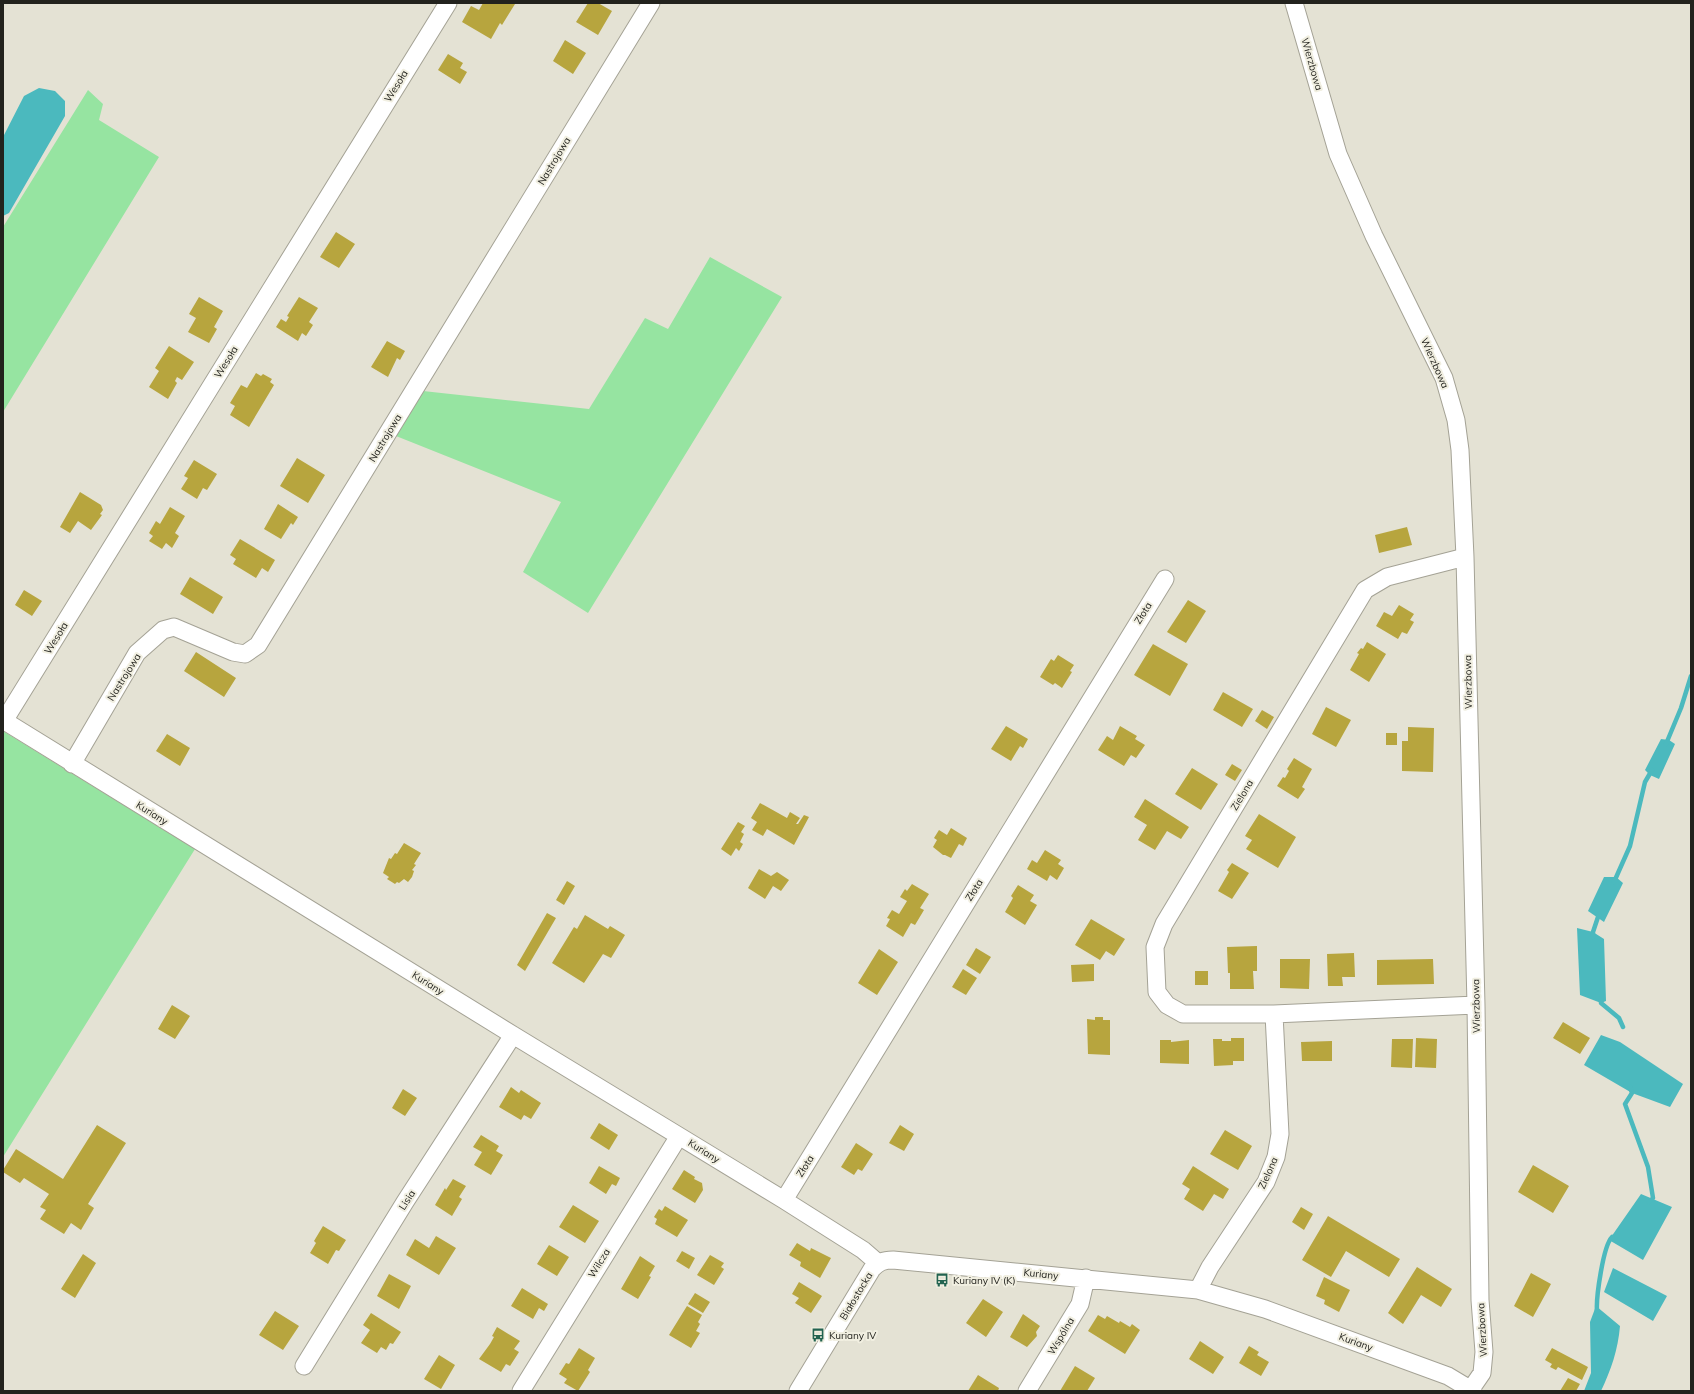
<svg xmlns="http://www.w3.org/2000/svg" width="1694" height="1394" font-family="Mulish,sans-serif">
<style>
.green{fill:#96e4a1}
.water{fill:#4bb9be}
.lines{fill:none;stroke-linecap:round;stroke-linejoin:round}
.stream{stroke:#4bb9be;stroke-width:4.5}
.building{fill:#b7a53e}
.minor-casing{stroke:#a4a295;stroke-width:19}
.minor{stroke:#fff;stroke-width:17}
.labels{text-anchor:middle;dominant-baseline:central;stroke-width:4;stroke-linejoin:round;paint-order:stroke}
.street-label{font-size:10px;fill:#22221d;stroke:#f1efe1}
.poi-label{font-size:10px;fill:#22221d;stroke:#f1efe1;text-anchor:start}
</style>
<rect width="100%" height="100%" fill="#e4e2d4"/>
<path class="green" d="M88 90 103 104 99 120 159 157 3 412V227Z
M710 257 782 297 588 613 523 572 561 502 396 436 423 391 589 409 645 318 668 329Z
M3 731 195 849 3 1157Z"/>
<path class="water" d="M39 88 55 91 65 101V116L9 213 3 216V137L24 96Z
M1661 739 1669 740 1675 744 1659 779 1650 775 1645 770Z
M1604 877H1616L1623 883 1604 922 1588 911Z
M1577 928 1593 932 1604 939 1606 1001 1601 1003 1580 995Z
M1601 1035 1620 1042 1683 1084 1670 1107 1632 1093 1584 1065Z
M1641 1194 1672 1207 1643 1260 1609 1240Z
M1613 1268 1667 1296 1653 1321 1604 1292Z
M1596 1306 1620 1326C1618 1350 1611 1370 1601 1391H1584L1591 1373 1590 1322Z"/>
<g class="lines">
<path class="stream" d="M1666 744 1681 708 1691 676
M1614 882 1630 846 1645 782 1652 770
M1593 937V932L1599 914
M1601 998V1003L1619 1018 1623 1027
M1630 1087 1632 1093 1625 1104 1648 1167 1653 1198 1649 1202
M1597 1311C1596 1298 1603 1246 1612 1237"/>
</g>
<path class="building" d="M483 3 515 4 502 25 500 23 491 39 462 22 471 6 479 10Z
M588 3H598L612 11 598 35 576 22Z
M565 40 586 53 573 74 553 61Z
M448 54 463 63 460 68 467 72 460 84 438 70Z
M336 232 355 244 339 268 320 257Z
M199 297 223 311 214 327 217 329 209 343 188 332 196 318 189 314Z
M299 297 318 308 309 322 313 325 306 336 302 333 298 341 276 327 281 319 286 322 289 317 287 316Z
M387 341 405 351 400 360 397 358 388 377 371 367Z
M169 346 194 362 182 380 177 377 175 381 177 383 168 399 149 387 159 371 155 368Z
M256 373 261 376 263 374 272 379 270 382 274 385 249 427 230 415 235 406 230 403 241 385 247 388Z
M297 458 325 475 308 503 280 486Z
M194 460 217 474 207 490 203 488 197 499 181 489 188 478 184 476Z
M80 492 101 505 103 510 100 514 102 515 91 530 78 521 70 533 60 527Z
M278 504 298 517 293 525 291 523 281 539 264 529Z
M170 507 185 516 175 533 179 536 172 548 166 543 162 549 149 541 153 536 149 533 156 521 160 524Z
M1407 527 1412 545 1379 553 1375 535Z
M240 539 275 560 268 572 262 568 256 578 233 564 236 559 230 555Z
M190 577 223 597 213 614 180 594Z
M24 590 42 601 32 616 15 605Z
M1188 600 1206 611 1186 643 1167 632Z
M1399 605 1414 614 1410 620 1414 622 1407 634 1402 632 1398 639 1376 626 1384 612 1392 616Z
M1367 642 1386 654 1369 682 1350 670 1359 654 1357 653 1361 648 1363 649Z
M1153 644 1188 664 1170 696 1134 675Z
M196 652 236 678 224 697 184 671Z
M1058 655 1074 665 1070 671 1072 672 1062 688 1055 683 1053 685 1040 677 1051 659 1054 661Z
M1223 692 1253 709 1242 727 1213 710Z
M1326 707 1351 720 1336 747 1312 734Z
M1262 710 1274 717 1267 729 1255 721Z
M1006 726 1028 739 1023 748 1020 746 1011 761 991 749Z
M1120 726 1137 736 1135 739 1145 745 1136 758 1131 755 1124 766 1098 750 1107 736 1113 740Z
M1408 727 1434 728 1433 772 1402 771V741H1408Z
M1386 733H1397V745H1386Z
M167 734 190 748 180 766 156 751Z
M1294 758 1312 769 1302 787 1305 789 1298 799 1277 786 1283 777 1285 778 1289 771 1287 769Z
M1232 764 1242 770 1235 781 1225 775Z
M1192 768 1218 784 1201 810 1175 794Z
M1145 799 1189 827 1181 839 1167 831 1155 850 1138 840 1147 825 1134 817Z
M760 803 787 818 790 812 800 818 796 824H798L804 815 809 817 794 845 767 829 763 836 752 830 757 822 751 818Z
M1259 814 1296 837 1278 868 1246 849 1252 840 1245 836Z
M738 822 745 826 741 832 744 834 740 842 743 844 739 851 736 848 731 856 721 849Z
M951 828 967 838 963 846 959 844 951 858 945 855H943L933 847 937 840 934 838 939 830 947 835Z
M404 843 421 853 414 864 416 865 412 870 414 871 412 877 408 882 404 879 399 883 397 882 395 884 387 879 389 877 383 873 389 858 391 859 395 853 397 854Z
M1045 850 1061 860 1058 864 1064 868 1057 880 1050 875 1047 881 1027 869 1032 860 1037 863Z
M1232 863 1249 873 1232 899 1218 891 1229 872 1227 870Z
M759 869 771 876 777 872 789 880 781 891 773 886 765 899 748 888Z
M567 881 575 886 564 905 556 900Z
M912 884 929 894 920 908 924 910 915 925 911 923 903 937 886 926 890 919 887 918 892 910 899 914 907 901 900 897 905 889 907 891Z
M1018 885 1034 895 1030 901 1037 905 1025 925 1005 912 1013 898 1011 896Z
M547 913 556 918 525 971 517 965Z
M585 915 608 929 610 926 625 935 611 958 603 954 584 983 552 963 574 927 577 929Z
M1091 919 1125 939 1114 956 1106 951 1100 960 1075 945Z
M1257 946V971H1253L1254 989H1230V973H1228L1227 947Z
M976 948 991 957 980 974 966 965Z
M879 949 898 962 877 995 858 983Z
M1354 953 1355 977H1342L1343 986H1328L1327 954Z
M1280 959H1310L1309 989 1280 988Z
M1433 959 1434 984 1377 985V960Z
M1094 964V981L1072 982 1071 965Z
M963 969 977 978 966 995 952 987Z
M1195 971H1208V985H1195Z
M172 1005 190 1016 175 1039 158 1029Z
M1095 1017H1103V1020H1110V1055L1088 1054 1087 1019 1095 1020Z
M1563 1022 1590 1038 1580 1054 1553 1038Z
M1231 1038H1244V1061H1233V1065L1214 1066 1213 1039H1222V1041H1231Z
M1416 1038 1437 1039 1436 1068 1415 1067Z
M1392 1039H1413L1412 1068 1391 1067Z
M1160 1040H1171V1042L1189 1040V1064L1160 1063Z
M1332 1041V1061H1302L1301 1042Z
M511 1087 519 1093 521 1090 541 1103 531 1119 524 1115 521 1120 499 1107Z
M403 1089 417 1098 405 1116 392 1108Z
M599 1123 618 1135 609 1150 590 1138Z
M97 1125 126 1143 88 1204 94 1208 81 1230 71 1223 64 1234 40 1219 46 1210 40 1207 49 1194 24 1178 20 1183 3 1172V1170L16 1149 63 1179Z
M900 1125 914 1134 904 1151 889 1143Z
M1225 1130 1252 1146 1238 1170 1210 1154Z
M481 1135 499 1146 496 1151 503 1155 491 1175 474 1165 482 1152 473 1147Z
M856 1143 873 1154 862 1171 858 1169 854 1175 841 1167Z
M1533 1165 1569 1186 1553 1213 1518 1192Z
M599 1166 620 1178 616 1186 612 1184 606 1194 589 1183Z
M1193 1166 1229 1189 1223 1199 1214 1194 1203 1211 1184 1199 1190 1189 1182 1184Z
M684 1170 695 1177 694 1179 702 1183 703 1190 695 1203 672 1189Z
M453 1179 466 1186 459 1197 462 1199 452 1216 435 1205 445 1188 446 1190Z
M573 1205 599 1221 585 1243 559 1227Z
M665 1206 688 1220 677 1237 655 1224 657 1219 654 1217 659 1209 662 1211Z
M1301 1207 1313 1214 1304 1230 1292 1222Z
M1328 1216 1400 1259 1389 1277 1346 1251 1331 1277 1302 1260Z
M323 1226 346 1240 339 1251 336 1250 328 1264 310 1253 316 1243 314 1241Z
M436 1236 456 1248 439 1275 406 1255 415 1239 429 1248Z
M797 1243 810 1251 811 1248 831 1258 820 1278 800 1266 801 1262 789 1255Z
M549 1245 569 1257 557 1276 537 1264Z
M682 1251 695 1258 689 1269 676 1261Z
M83 1254 96 1263 75 1298 61 1289Z
M710 1255 724 1263 721 1267 724 1269 714 1285 697 1275Z
M640 1256 655 1266 649 1276 651 1277 638 1299 621 1289Z
M1417 1267 1452 1289 1441 1307 1421 1295 1403 1324 1388 1313Z
M1531 1273 1551 1284 1533 1317 1514 1306Z
M389 1274 411 1286 399 1309 377 1296Z
M1324 1277 1350 1290 1339 1312 1324 1304 1325 1300 1316 1296Z
M799 1282 822 1296 811 1313 795 1303 799 1298 792 1294Z
M522 1288 548 1304 544 1311 539 1308 533 1319 511 1306Z
M695 1293 710 1302 703 1313 688 1304Z
M983 1299 1003 1312 986 1337 966 1323Z
M687 1306 702 1315 698 1322 700 1324 696 1331 700 1333 691 1348 669 1335Z
M275 1311 299 1326 283 1350 259 1335Z
M371 1313 401 1332 393 1344 390 1343 386 1350 381 1347 377 1353 361 1343 370 1330 363 1325Z
M1023 1314 1040 1326 1036 1332 1037 1336 1027 1347 1010 1337Z
M1098 1315 1105 1319 1107 1316 1119 1323 1120 1321 1130 1327 1132 1324 1140 1330 1125 1354 1088 1331Z
M497 1327 520 1341 514 1349 519 1352 510 1366 506 1364 501 1372 479 1359 490 1344 494 1337 492 1336Z
M1200 1341 1224 1357 1213 1374 1189 1359Z
M1249 1346 1259 1352 1257 1355 1269 1362 1261 1376 1239 1363Z
M579 1348 595 1358 588 1370 590 1372 578 1391 564 1383 567 1379 559 1374 566 1363 569 1364Z
M1552 1348 1588 1367 1582 1380 1558 1367 1556 1370 1550 1367 1552 1364 1545 1360Z
M439 1355 455 1365 441 1389 424 1379Z
M1075 1366 1095 1378 1087 1391H1060Z
M978 1375 999 1388 998 1391H968Z
M1568 1378 1580 1384 1576 1391H1560Z"/>
<g class="lines">
<g class="minor-casing">
<path id="minor" d="M1294 3 1338 154 1374 236 1444 378 1456 420 1460 450 1465 557 1476 1005 1480 1300 1484 1352 1482 1373 1471 1389
M1465 557 1387 577 1365 590 1164 924 1155 947 1157 992 1167 1005 1183 1014H1274L1476 1005
M3 720 513 1035 784 1200 863 1250 878 1263
M4 721 448 3
M72 764 137 653 163 630 174 627 233 652 245 654 258 645 651 3
M784 1200 1165 579
M1198 1290 1210 1267 1266 1182 1276 1157 1280 1134 1274 1014
M304 1366 405 1202 513 1035
M521 1391 679 1136
M798 1391 872 1269C879 1262 883 1260 893 1260L1198 1290 1265 1309 1448 1376 1473 1391
M1027 1391 1080 1304 1086 1278"/>
</g>
<use href="#minor" class="minor"/>
</g>
<defs>
<g id="bus-bare" transform="scale(1.08)"><path d="M-5-6H5V4H4V6H2V4H-2V6H-4V4H-5ZM-3.5-4V0h7V-4ZM-3.5 1.2v1.5H-2V1.2ZM2 1.2v1.5H3.5V1.2Z" fill="#226350" stroke="#f1efe1" stroke-width="2.5" paint-order="stroke"/></g>
</defs>
<g fill-rule="evenodd">
<use href="#bus-bare" x="942" y="1280"/>
<use href="#bus-bare" x="818" y="1335"/>
</g>
<g class="labels">
<g class="street-label">
<text transform="translate(1312 64) rotate(74)">Wierzbowa</text>
<text transform="translate(396 86) rotate(-58)">Wesoła</text>
<text transform="translate(554 161) rotate(-59)">Nastrojowa</text>
<text transform="translate(226 362) rotate(-58)">Wesoła</text>
<text transform="translate(1435 363) rotate(66)">Wierzbowa</text>
<text transform="translate(385 438) rotate(-59)">Nastrojowa</text>
<text transform="translate(1143 613) rotate(-58)">Złota</text>
<text transform="translate(56 638) rotate(-58)">Wesoła</text>
<text transform="translate(124 677) rotate(-58)">Nastrojowa</text>
<text transform="translate(1468 682) rotate(-91)">Wierzbowa</text>
<text transform="translate(1242 795) rotate(-59)">Zielona</text>
<text transform="translate(152 813) rotate(32)">Kuriany</text>
<text transform="translate(974 890) rotate(-58)">Złota</text>
<text transform="translate(428 983) rotate(32)">Kuriany</text>
<text transform="translate(1476 1006) rotate(-91)">Wierzbowa</text>
<text transform="translate(704 1151) rotate(32)">Kuriany</text>
<text transform="translate(805 1166) rotate(-58)">Złota</text>
<text transform="translate(1268 1173) rotate(-66)">Zielona</text>
<text transform="translate(407 1200) rotate(-58)">Lisia</text>
<text transform="translate(599 1263) rotate(-58)">Wilcza</text>
<text transform="translate(1041 1274) rotate(6)">Kuriany</text>
<text transform="translate(856 1296) rotate(-59)">Białostocka</text>
<text transform="translate(1482 1330) rotate(-93)">Wierzbowa</text>
<text transform="translate(1061 1336) rotate(-59)">Wspólna</text>
<text transform="translate(1356 1342) rotate(20)">Kuriany</text>
</g>
<g class="poi-label">
<text x="953" y="1280">Kuriany IV (K)</text>
<text x="829" y="1335">Kuriany IV</text>
</g>
</g>
<rect width="1694" height="1394" fill="none" stroke="#22221d" stroke-width="8"/>
</svg>
